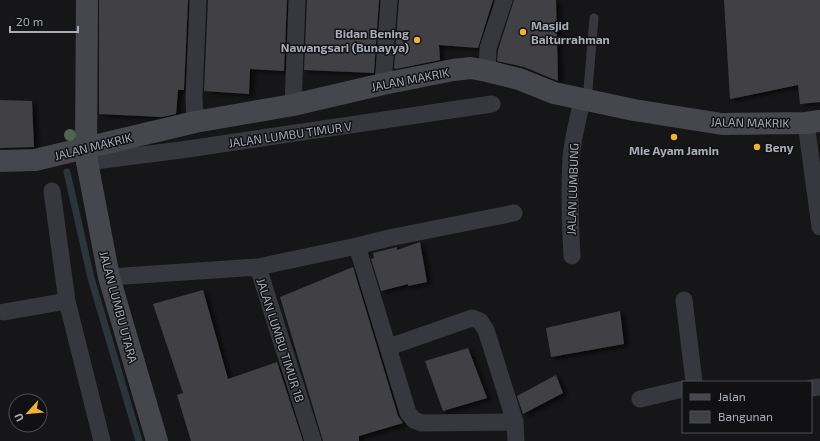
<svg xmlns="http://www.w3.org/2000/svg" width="820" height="441" font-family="'Exo 2',sans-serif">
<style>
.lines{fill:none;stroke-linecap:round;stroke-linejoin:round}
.stream{stroke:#2c353c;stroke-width:7}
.building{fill:#404145;filter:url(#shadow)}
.lane{stroke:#37383d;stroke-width:9}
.street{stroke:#37383d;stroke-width:17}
.secondary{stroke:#45474d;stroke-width:22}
.tree{fill:#506452}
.poi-dot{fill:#f2b134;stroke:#111113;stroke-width:1.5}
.labels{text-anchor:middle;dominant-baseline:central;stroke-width:3;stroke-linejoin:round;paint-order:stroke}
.poi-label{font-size:12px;font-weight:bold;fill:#a8adb8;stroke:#111113;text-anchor:start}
.street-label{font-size:12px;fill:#a8adb8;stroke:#111113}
</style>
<defs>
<filter id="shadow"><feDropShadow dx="4.5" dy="2.5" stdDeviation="2" flood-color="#0009"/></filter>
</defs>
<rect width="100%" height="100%" fill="#161618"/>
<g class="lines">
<path class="stream" d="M67 172 91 278 139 441"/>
</g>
<path class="building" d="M99 0H188L184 90H178L176 114 162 117 99 114Z
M208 0H287L284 71 250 69 249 94 204 91Z
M307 0H379L374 73 304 70Z
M399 0H493L478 48 439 45 440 60 396 69 394 68Z
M514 0H556L558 81 524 67 497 61 498 50Z
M724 0H820V102L800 104 798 85 730 99Z
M0 100 32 101 34 147 0 148Z
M420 242 427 282 408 286V284L381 291 371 259 374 258 373 253 397 247V250Z
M353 267 398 416 403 423 359 436V441H323L280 297Z
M203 290 228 379 277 362 303 441H191L177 395 183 393 153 304Z
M620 311 624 344 551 357 546 328Z
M468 348 487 398 443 411 425 361Z
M556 375 563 393 523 414 517 396Z"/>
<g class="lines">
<path class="lane" d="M587 101 594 18"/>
<path class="street" d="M487 71 488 48 504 0
M383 84 389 0
M293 105 297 0
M195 122 194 96 198 0
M806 123 820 227
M87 162 181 150 492 104
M52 191 67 301 102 441
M357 246 408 413 414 420 422 423 515 422 516 441
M572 256C570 224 569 190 571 157 573 138 578 119 582 100
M258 267 357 246 389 238 514 213
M109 277 258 267 313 441
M684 300 694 382
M4 312 67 301
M389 347 472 318 480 321 486 330 515 422
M811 388 820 387
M640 399 683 389"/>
<path class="secondary" d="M87 0 86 149 87 162 109 277 157 441
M0 161 35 160 195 122 293 105 383 84 453 70 471 68 487 71 519 79 554 93 634 110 722 124 806 123 820 121"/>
</g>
<circle class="tree" cx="70" cy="135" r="6"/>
<g class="poi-dot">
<circle cx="523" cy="32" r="4"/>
<circle cx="417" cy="40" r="4"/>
<circle cx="674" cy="137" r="4"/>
<circle cx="757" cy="147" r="4"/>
</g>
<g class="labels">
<g class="poi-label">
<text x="531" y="25">Masjid<tspan x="531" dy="14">Baiturrahman</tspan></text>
<text x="409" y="33" text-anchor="end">Bidan Bening<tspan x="409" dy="14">Nawangsari (Bunayya)</tspan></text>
<text x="765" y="147">Beny</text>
<text x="674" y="150" text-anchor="middle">Mie Ayam Jamin</text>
</g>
<g class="street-label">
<text transform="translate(410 79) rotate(-11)">JALAN MAKRIK</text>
<text transform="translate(750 122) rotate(1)">JALAN MAKRIK</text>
<text transform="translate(290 134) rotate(-8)">JALAN LUMBU TIMUR V</text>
<text transform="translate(93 146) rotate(-14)">JALAN MAKRIK</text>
<text transform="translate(572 189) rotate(-88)">JALAN LUMBUNG</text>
<text transform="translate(119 307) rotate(75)">JALAN LUMBU UTARA</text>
<text transform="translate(281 340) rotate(72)">JALAN LUMBU TIMUR 1B</text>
</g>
</g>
<rect x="682" y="381" width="130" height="52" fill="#111113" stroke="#4d4f55"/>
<rect x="690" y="394" width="20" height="6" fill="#45474d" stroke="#4d4f55"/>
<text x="718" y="401" font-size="12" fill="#a8adb8">Jalan</text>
<rect x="690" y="411" width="20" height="12" fill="#404145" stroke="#4d4f55"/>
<text x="718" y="421" font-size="12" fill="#a8adb8">Bangunan</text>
<g transform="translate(28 413) rotate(243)"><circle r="19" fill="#111113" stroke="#4d4f55"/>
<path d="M0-3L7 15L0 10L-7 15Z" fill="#f2b134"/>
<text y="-6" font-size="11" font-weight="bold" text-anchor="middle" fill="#a8adb8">U</text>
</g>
<path d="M10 26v6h68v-6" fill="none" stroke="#a8adb8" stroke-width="2"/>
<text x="16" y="26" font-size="12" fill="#a8adb8" stroke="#111113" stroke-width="3" paint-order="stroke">20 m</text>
</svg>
